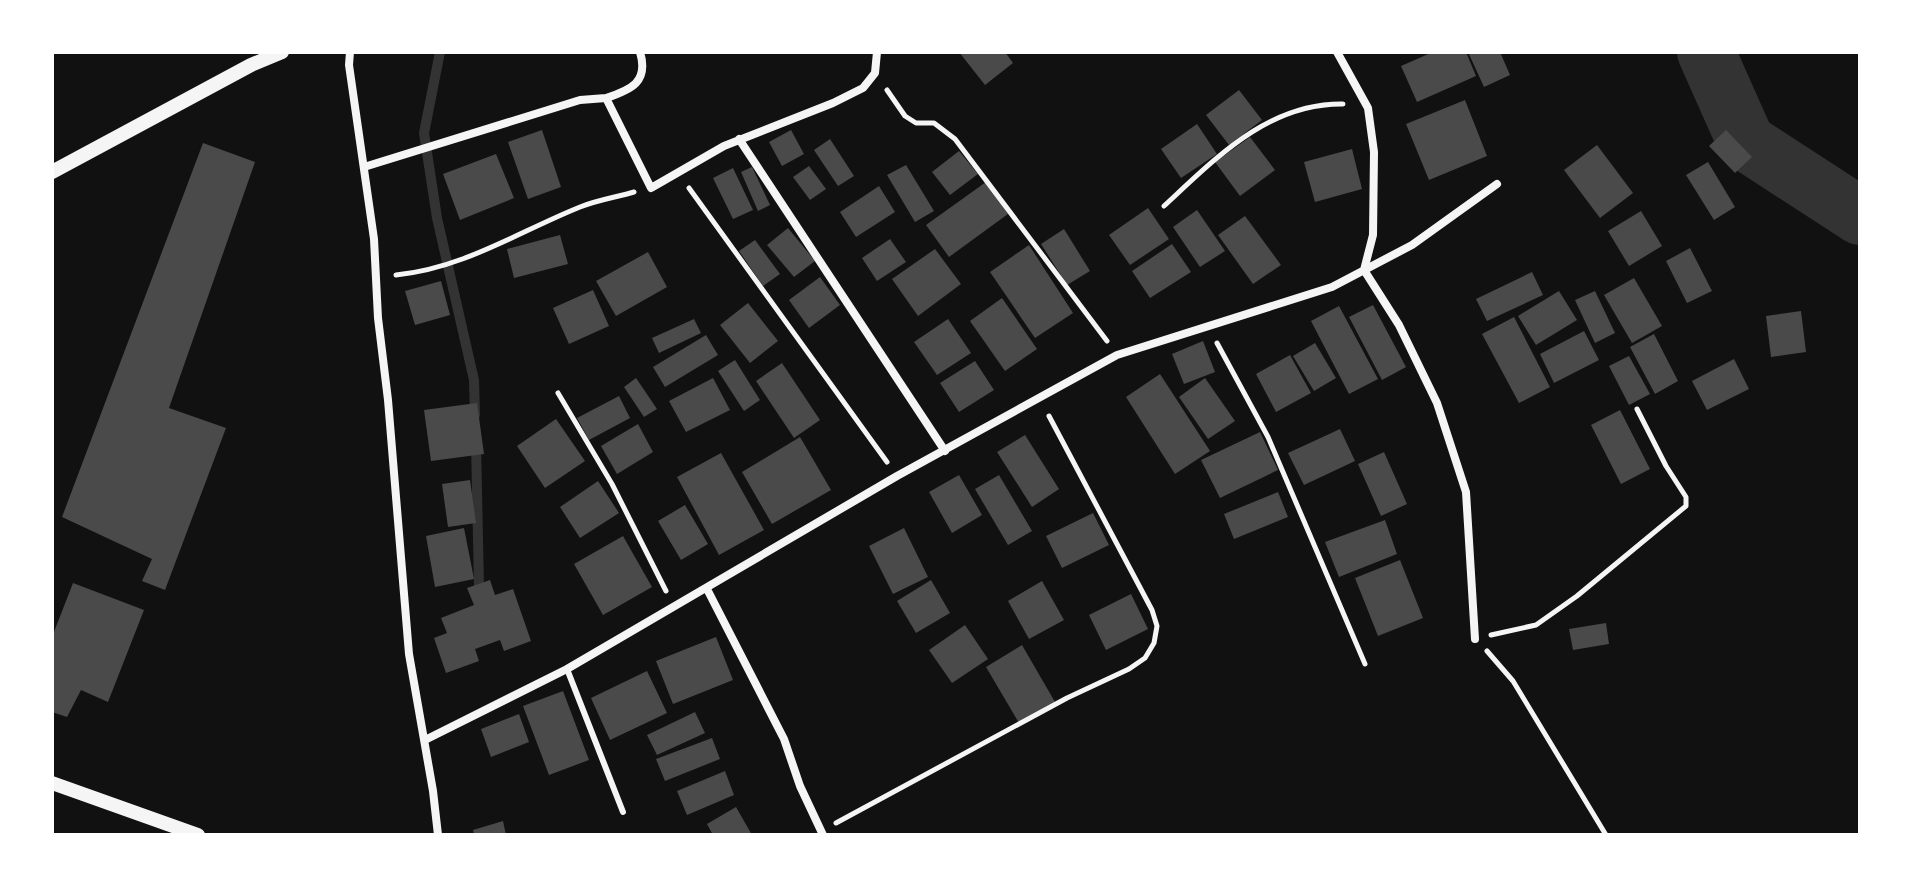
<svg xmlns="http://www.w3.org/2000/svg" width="1912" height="887" font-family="'Fira Sans',sans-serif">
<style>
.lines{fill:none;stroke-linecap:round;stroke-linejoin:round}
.stream{stroke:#333;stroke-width:10}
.river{stroke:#333;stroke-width:58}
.building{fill:#4a4a4a}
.path{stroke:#f5f5f5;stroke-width:5}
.service{stroke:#f5f5f5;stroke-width:6}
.minor{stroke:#f5f5f5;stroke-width:8}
.tertiary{stroke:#f5f5f5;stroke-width:14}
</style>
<rect width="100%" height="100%" fill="#111"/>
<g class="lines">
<path class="stream" d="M440 52 424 133 437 218 474 380 475 415
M476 443 479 587"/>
<path class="river" d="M1706 52 1746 142 1860 216"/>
</g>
<path class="building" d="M959 52H1005L1013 63 985 85Z
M1433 52H1466L1476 76 1417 102 1401 66Z
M1468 52H1500L1510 75 1484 87Z
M1239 90 1262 120 1229 145 1206 115Z
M1465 100 1487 156 1429 180 1406 124Z
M1197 124 1217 154 1181 178 1161 149Z
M542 130 561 187 528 199 508 142Z
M791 130 804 154 782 166 769 142Z
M1726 130 1752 157 1735 173 1709 146Z
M1250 137 1275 170 1240 196 1215 162Z
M830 139 854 176 838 186 814 150Z
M203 143 255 162 169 408 226 428 165 590 142 581 152 559 62 517Z
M1597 145 1633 193 1600 218 1564 170Z
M1352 149 1362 189 1315 202 1304 162Z
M959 151 978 174 950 195 932 172Z
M496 154 514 198 460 220 443 174Z
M1708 162 1735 207 1714 220 1686 175Z
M906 165 934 211 915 222 887 175Z
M809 166 826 189 810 200 793 177Z
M752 167 770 205 758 211 741 172Z
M733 168 753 210 733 219 713 178Z
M986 182 1008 214 949 257 926 225Z
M879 186 895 212 856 237 840 212Z
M1148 208 1169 239 1130 265 1109 235Z
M1197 210 1225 251 1200 267 1173 227Z
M1641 211 1662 246 1629 266 1608 231Z
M1245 216 1281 265 1253 284 1218 235Z
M788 228 815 261 794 277 767 245Z
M1064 229 1090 271 1067 285 1041 244Z
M560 235 568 264 514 278 507 249Z
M890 239 906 262 877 281 862 258Z
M755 240 780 274 763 286 739 251Z
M1172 244 1191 272 1150 298 1132 271Z
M1029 245 1073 313 1035 338 990 272Z
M1690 248 1712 291 1687 303 1666 261Z
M935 249 961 284 918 316 892 279Z
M648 252 667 287 616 316 596 281Z
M1532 272 1543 295 1487 321 1476 299Z
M820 277 840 305 809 328 789 300Z
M1634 278 1662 326 1632 343 1604 295Z
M441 281 450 315 415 325 405 291Z
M593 290 609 326 569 344 553 308Z
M1559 291 1577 320 1536 345 1518 316Z
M1595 291 1615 333 1595 343 1575 300Z
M1002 298 1037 349 1005 371 970 321Z
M748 303 778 341 750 363 720 325Z
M1373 305 1406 367 1382 380 1349 317Z
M1339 306 1378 379 1349 394 1311 321Z
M1801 311 1806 352 1771 357 1766 316Z
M1514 317 1550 387 1519 403 1482 334Z
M694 319 701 333 659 353 652 338Z
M948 319 971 353 937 375 914 342Z
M1584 331 1599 360 1554 383 1540 354Z
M1654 334 1678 381 1655 394 1630 347Z
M706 335 718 355 665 387 653 367Z
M1203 341 1215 372 1184 384 1172 354Z
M1315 343 1336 378 1314 391 1293 356Z
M1290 355 1311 393 1276 412 1256 374Z
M1629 356 1650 394 1629 405 1609 366Z
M1734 359 1749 389 1707 410 1692 381Z
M735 360 760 400 744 411 718 371Z
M975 361 994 390 959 412 940 383Z
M782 363 820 420 794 438 756 381Z
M1160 374 1210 451 1175 474 1126 397Z
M636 378 657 409 644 417 624 387Z
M713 378 730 410 686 432 669 401Z
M1205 378 1235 421 1208 439 1179 397Z
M619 396 630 418 589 440 577 418Z
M477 403 484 454 431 461 424 410Z
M1620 410 1650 469 1621 484 1591 425Z
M556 419 585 461 545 488 517 446Z
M638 424 653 452 617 474 601 446Z
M1340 429 1355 461 1304 485 1288 453Z
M1260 432 1278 470 1220 498 1201 460Z
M1025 435 1059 489 1032 507 997 452Z
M800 437 831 490 772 524 742 472Z
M1384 452 1407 504 1381 516 1358 464Z
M721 453 764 530 719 555 677 477Z
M959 475 982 515 952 533 929 492Z
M999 475 1032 531 1008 545 975 489Z
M470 480 476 523 448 527 442 484Z
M598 481 619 513 580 538 560 507Z
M1278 492 1288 517 1234 539 1224 514Z
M685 505 708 544 681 560 658 521Z
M1093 513 1109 545 1062 568 1046 536Z
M1385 520 1397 554 1339 577 1325 542Z
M464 528 474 579 435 587 426 536Z
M904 528 928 577 893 594 869 546Z
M623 536 652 587 603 615 574 564Z
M1400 560 1423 618 1378 636 1355 578Z
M490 580 495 595 513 589 531 641 504 651 500 640 475 649 479 661 446 673 434 638 447 633 441 618 474 605 467 588Z
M931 580 950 613 916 633 897 601Z
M1042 581 1064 620 1029 639 1008 601Z
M73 583 144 610 108 702 81 690 67 717 52 712V637Z
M1131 594 1148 629 1106 650 1089 615Z
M1606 623 1609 644 1573 650 1569 629Z
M965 625 988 659 952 683 929 650Z
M716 637 733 680 673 704 656 661Z
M1022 645 1055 702 1019 723 986 667Z
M647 671 667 713 610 740 591 698Z
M563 691 589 760 549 775 523 706Z
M695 712 705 733 657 755 647 735Z
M519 714 529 742 491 757 481 729Z
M712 738 720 759 665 781 656 759Z
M725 771 734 795 687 815 677 791Z
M736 807 752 835H713L707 824Z
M503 821 506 835H474L473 830Z"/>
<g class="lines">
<path class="path" d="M887 90 905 116 916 123H934L955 139 1107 341
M689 188 887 462
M1164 206C1216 158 1268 103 1343 104
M396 275C464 268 518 232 580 207 597 200 617 197 634 192
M1217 343 1268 437 1365 664
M558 393 612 484 666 591
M1491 635 1536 625 1577 596 1686 506V497L1666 466 1637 409
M1487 651 1513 681 1606 835
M836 823 1067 698 1129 669 1145 658 1154 643 1157 626 1152 610 1049 416"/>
<path class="service" d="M567 669 623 812"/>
<path class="minor" d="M350 52 349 65 374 239 378 318 388 400 409 654 433 791 438 835
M640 52C649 82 631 90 606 98L651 188 724 146 833 103 863 88 875 73 877 52
M1337 52 1368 108 1374 152 1373 235 1364 270 1399 325 1437 403 1466 492 1475 639
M739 139 945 451
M364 167 580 100 606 98
M707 589 784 739 800 786 823 835
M425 740 567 669 897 476 1117 355 1332 287 1412 245 1497 184"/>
<path class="tertiary" d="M52 172 251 65 282 52
M52 783 198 835"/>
</g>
<rect width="1912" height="887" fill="none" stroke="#ffffff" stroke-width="108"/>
</svg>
